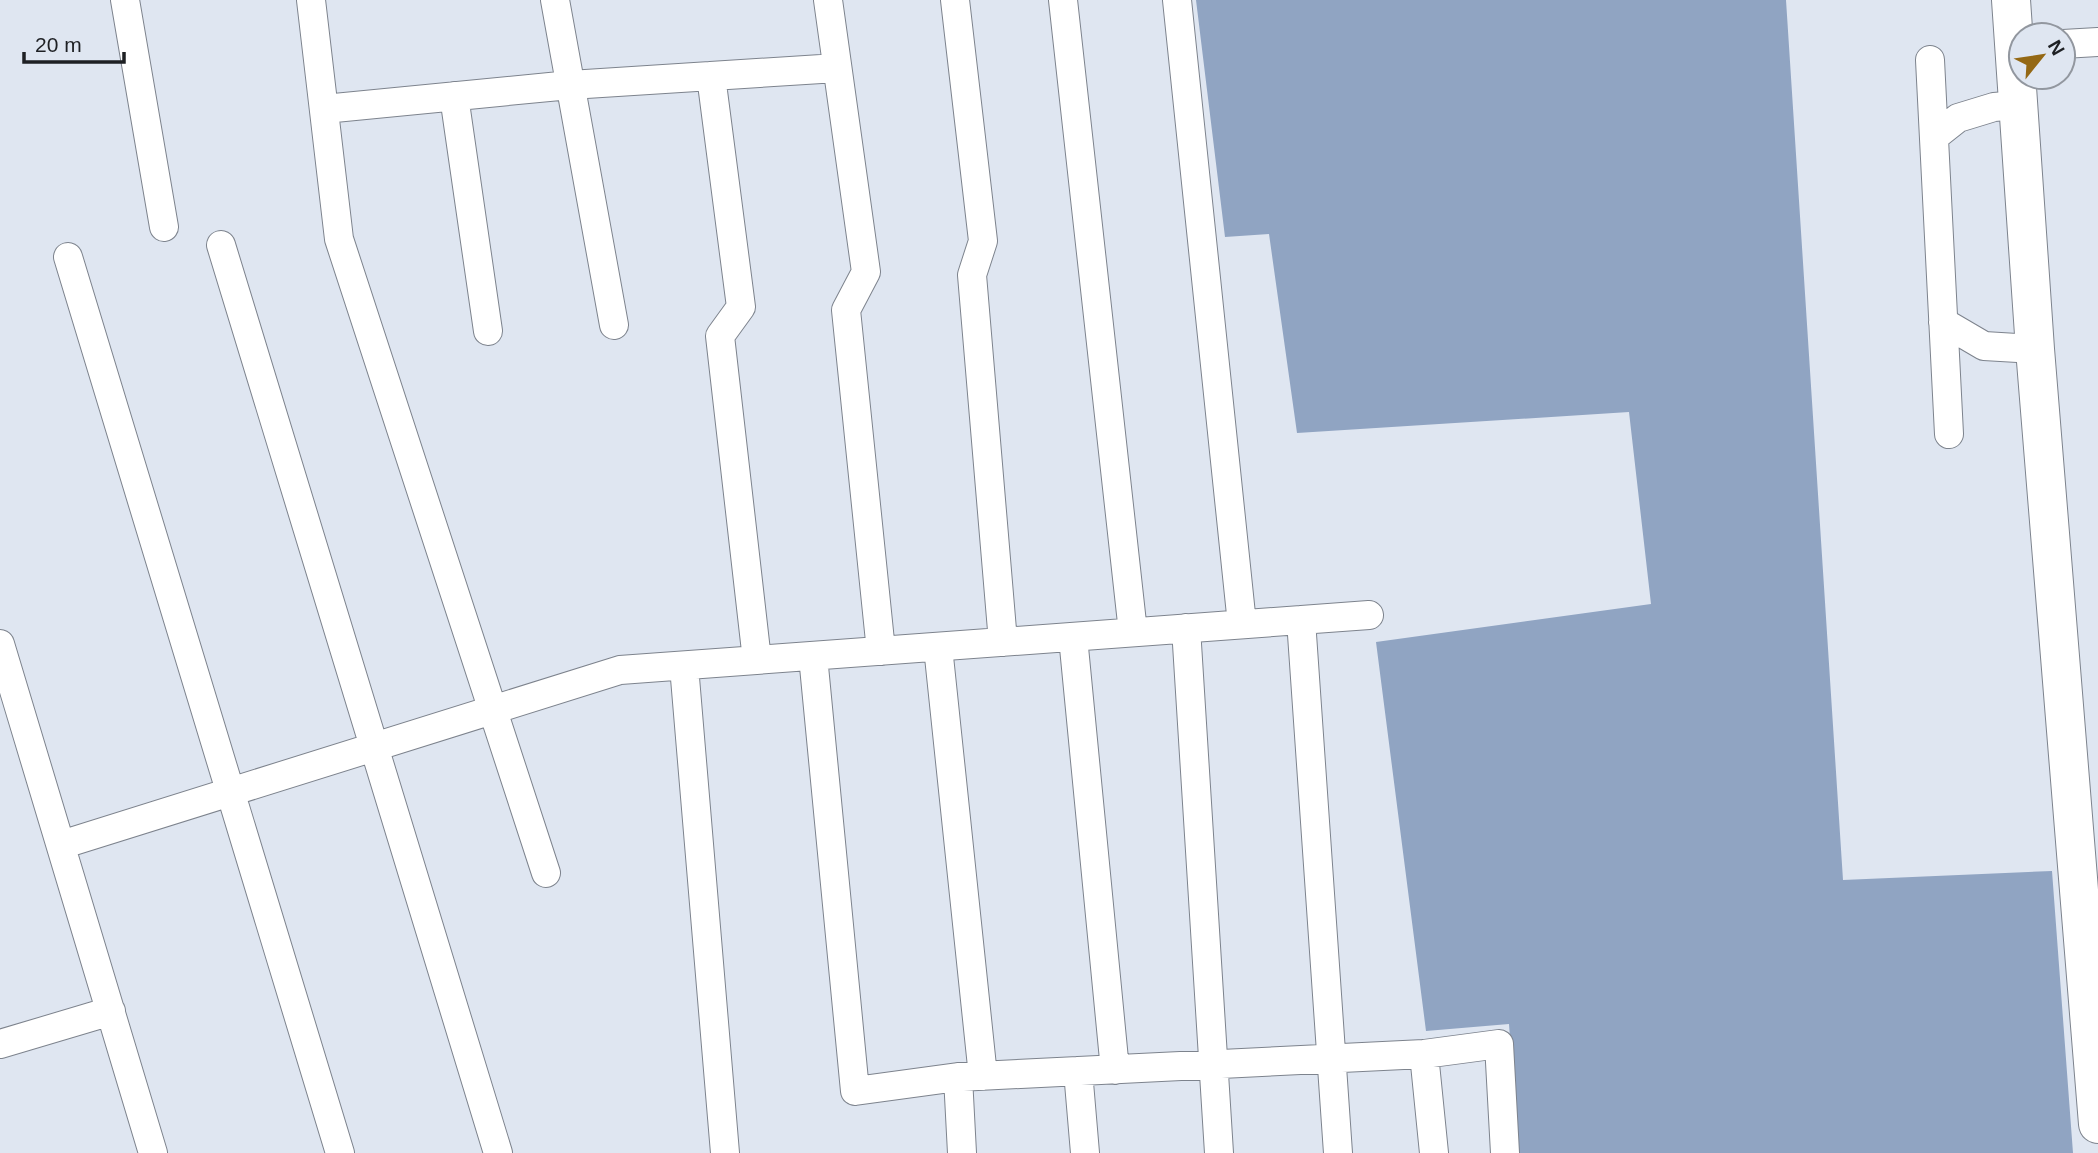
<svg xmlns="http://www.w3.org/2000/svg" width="2098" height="1153" font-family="Arial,sans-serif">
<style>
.forest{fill:#90a4c2}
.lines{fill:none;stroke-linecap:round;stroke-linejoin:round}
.street-casing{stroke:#7d838d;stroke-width:30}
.secondary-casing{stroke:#7d838d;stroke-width:40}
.street{stroke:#fff;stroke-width:28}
.secondary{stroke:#fff;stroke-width:38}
</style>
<rect width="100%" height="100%" fill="#dfe6f1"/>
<path class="forest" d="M1196 0H1786L1843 880 2052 871 2073 1153H1518L1509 1024 1426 1031 1376 642 1651 604 1629 412 1297 433 1269 234 1225 237Z"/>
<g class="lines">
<g class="street-casing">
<path id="street" d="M125 0 164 227
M311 0 339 239 546 873
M555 0 614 325
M828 0 866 272 846 310 881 651
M955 0 983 241 972 275 1003 642
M1063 0 1133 632
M1177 0 1242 624
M2063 44 2098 42
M1930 60 1949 434
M711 76 741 307 720 336 757 660
M454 96 488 331
M324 109 570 85 837 68
M1934 137 1958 118 1994 107 2018 105
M221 245 498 1153
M68 257 340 1153
M1943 322 1984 346 2035 349
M1301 620 1338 1153
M1186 628 1219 1153
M1073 637 1115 1070
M0 644 153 1153
M938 647 983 1076
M813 656 855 1091 958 1077 1424 1054 1499 1044 1505 1153
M684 666 725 1153
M61 845 620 670 1369 615
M0 1044 111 1011
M1424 1054 1434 1153
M1078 1071 1085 1153
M958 1077 962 1153"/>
</g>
<g class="secondary-casing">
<path id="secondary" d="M2011 0 2035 349 2098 1124"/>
</g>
<use href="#street" class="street"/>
<use href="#secondary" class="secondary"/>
</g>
<g transform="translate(2042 56) rotate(60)"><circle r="33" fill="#dfe6f1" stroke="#92979f" stroke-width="2"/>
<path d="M0-5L12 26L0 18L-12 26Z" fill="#946814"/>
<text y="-10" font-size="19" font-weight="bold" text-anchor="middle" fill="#1e2024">N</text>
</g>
<path d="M24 52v10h100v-10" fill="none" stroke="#1e2024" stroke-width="3.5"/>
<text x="35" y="52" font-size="21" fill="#1e2024" stroke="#dfe6f1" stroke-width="5" paint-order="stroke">20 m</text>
</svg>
